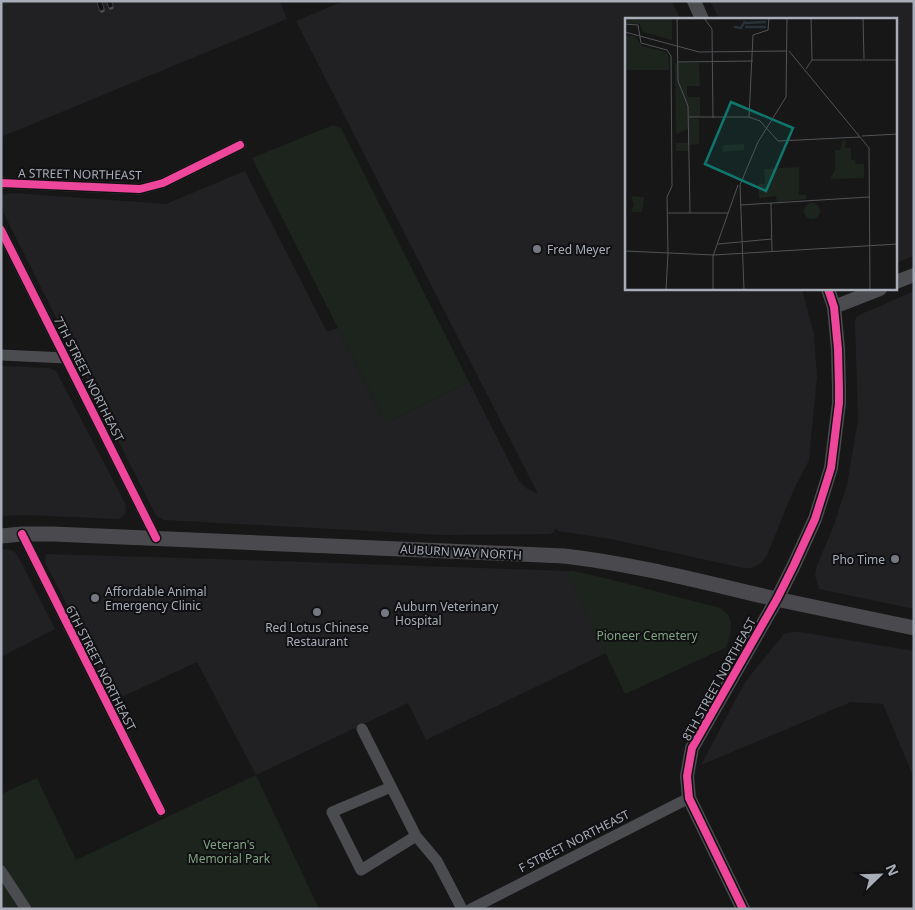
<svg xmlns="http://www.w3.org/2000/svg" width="915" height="910" font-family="'Noto Sans',sans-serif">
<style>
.built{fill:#212123}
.green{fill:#1d241e}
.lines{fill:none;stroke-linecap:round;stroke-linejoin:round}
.minor{stroke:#4b4c50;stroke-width:11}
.tertiary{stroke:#4b4c50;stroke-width:14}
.secondary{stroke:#4a4a4e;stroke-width:15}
.rail-casing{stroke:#4b4c4f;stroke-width:5.5}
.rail{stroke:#111113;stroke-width:4;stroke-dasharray:11;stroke-linecap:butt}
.cycleway-casing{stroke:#111113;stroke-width:11}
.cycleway{stroke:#ed469a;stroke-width:8}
.poi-dot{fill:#757880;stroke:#111113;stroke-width:2}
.labels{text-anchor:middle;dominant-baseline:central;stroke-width:4;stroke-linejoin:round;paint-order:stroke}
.street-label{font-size:12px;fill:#a8adb8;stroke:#111113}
.poi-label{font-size:12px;fill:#a8adb8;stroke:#111113;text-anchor:start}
.park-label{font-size:12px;fill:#7fa381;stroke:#111113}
.inset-river{fill:none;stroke:#2a3239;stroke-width:2.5}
.inset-road{fill:none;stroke:#515357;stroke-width:1}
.view{fill:#0f766e;fill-opacity:0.15;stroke:#0f766e;stroke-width:2.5}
.inset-edge{fill:none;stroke:#a8adb8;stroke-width:2.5}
</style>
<rect width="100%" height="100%" fill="#171717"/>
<path class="built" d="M1 1H280L287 19 1 137Z
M344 1H672L680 19H626V289H802L814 335 817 376 809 460 794 489 767 555 761 563 752 568H743L611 539 558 531 556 528 553 533 549 534 443 535 164 520 156 516 3 212 1 199 3 195 12 193 166 204 245 171 327 332 338 328 386 423 469 382 519 481 526 488 538 494 296 21Z
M710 1H914V256L896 263V19H719Z
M914 291V609L819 589 815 576 817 565 834 525 847 484 858 420 855 321 857 316Z
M1 366 50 368 56 371 126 505 125 514 119 519 25 515 1 516Z
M7 549 14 551 19 558 55 629 1 657V550Z
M46 554 184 558 569 571 568 574 606 653 426 740 408 703 256 775 197 662 115 700 45 562Z
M792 632H800L914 651V778L883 704 851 702 701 765 745 682 784 634Z"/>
<path class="green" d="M333 125 341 128 469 382 386 423 252 158Z
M569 571H574L609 579 720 608C737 619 730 631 727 647L625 694 568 574Z
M256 775 319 909H1V794L37 778 76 860Z"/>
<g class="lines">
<path class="minor" d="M1 183 140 189 163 183 240 145
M1 230 156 538
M1 355 66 358
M22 534 161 811
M362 729 416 836 437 861 462 909
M391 787 332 812 361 870 416 836
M1 871 26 909
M471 909 689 798"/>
<path class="tertiary" d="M694 1 702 19
M896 282 914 275
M834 307 880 289
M743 909 689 798 687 776 692 748 777 599 794 565 815 519 831 468 839 403V388L838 349 834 307 828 289"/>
<path class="secondary" d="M1 536 22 534H53L564 556C635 564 706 583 776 599 822 609 868 618 914 628"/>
<g class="rail-casing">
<path id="rail" d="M99 1 102 10
M109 1 111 7"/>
</g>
<use href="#rail" class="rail"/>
<g class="cycleway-casing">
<path id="cycleway" d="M1 183 140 189 163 183 240 145
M1 230 156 538
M22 534 161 811
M743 909 689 798 687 776 692 748 777 599 794 565 815 519 831 468 839 403V388L838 349 834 307 828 289"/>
</g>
<use href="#cycleway" class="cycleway"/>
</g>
<g class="poi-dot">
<circle cx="537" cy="249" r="5"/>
<circle cx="895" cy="559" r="5"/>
<circle cx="95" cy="598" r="5"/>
<circle cx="317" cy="612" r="5"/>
<circle cx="385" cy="613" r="5"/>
</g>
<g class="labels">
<g class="street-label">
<text transform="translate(80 174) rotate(1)">A STREET NORTHEAST</text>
<text transform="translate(89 379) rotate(63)">7TH STREET NORTHEAST</text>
<text transform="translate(461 552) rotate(3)">AUBURN WAY NORTH</text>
<text transform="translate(101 668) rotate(63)">6TH STREET NORTHEAST</text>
<text transform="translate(719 679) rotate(-61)">8TH STREET NORTHEAST</text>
<text transform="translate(574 841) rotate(-27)">F STREET NORTHEAST</text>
</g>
<g class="poi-label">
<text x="547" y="249">Fred Meyer</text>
<text x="885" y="559" text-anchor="end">Pho Time</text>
<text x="105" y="591">Affordable Animal<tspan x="105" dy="14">Emergency Clinic</tspan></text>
<text x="395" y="606">Auburn Veterinary<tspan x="395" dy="14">Hospital</tspan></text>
<text x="317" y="627" text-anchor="middle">Red Lotus Chinese<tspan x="317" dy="14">Restaurant</tspan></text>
</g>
<g class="park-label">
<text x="647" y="635">Pioneer Cemetery</text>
<text x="229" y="844">Veteran's<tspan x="229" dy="14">Memorial Park</tspan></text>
</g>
</g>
<g transform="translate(625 18)">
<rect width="272" height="272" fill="#171717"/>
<path d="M0 0H47V22L18 14 15 6 0 5ZM0 18H10L17 28 43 35 44 52H0ZM50 45H74L75 68H62V76L63 79H75V99L64 100 74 101V126L63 127V133H51V125H63V111L51 116ZM218 122 221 123 220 130H226V142H230L231 146H239V160L205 161 210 152V132H215ZM119 126V132L97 134 98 127ZM174 149V177H181V181L152 184 151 178 134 180 133 166H140L139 151ZM6 178 19 179 17 194H6L9 187ZM179 193a8 8 0 1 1 16 0a8 8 0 1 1-16 0Z" fill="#1d241e"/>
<path class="inset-river" d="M120 5 141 4M109 9 116 10 120 3M120 9H141"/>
<path class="inset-road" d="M52 0 53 63 63 88 65 195M79 0 87 11 88 100M238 0 239 41M0 6 13 7 16 25 42 32 46 38 47 168 42 179 43 235M0 14 74 34 162 33M164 33 244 130 245 272M187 42H273M53 44 128 43M181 51 187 42 186 0M64 99H124L135 103 153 123 235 119M124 99 128 17 143 12 144 0M237 118 273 116M146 185 147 233M115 187 244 179M43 195H103M93 226 147 221M0 233 89 237 273 226M41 272 43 235M88 272V238L113 167M119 272 115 167 133 124 161 79 162 0"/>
<path class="view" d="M106 84 168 110 141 173 80 146Z"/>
<rect width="272" height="272" class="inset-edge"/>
</g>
<rect width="915" height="910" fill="none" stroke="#a8adb8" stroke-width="5"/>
<g transform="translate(880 875) rotate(67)" stroke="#111113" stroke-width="4" paint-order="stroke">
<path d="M0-4L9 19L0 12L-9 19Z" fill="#a8adb8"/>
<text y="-8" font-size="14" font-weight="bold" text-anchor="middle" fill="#a8adb8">N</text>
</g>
</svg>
